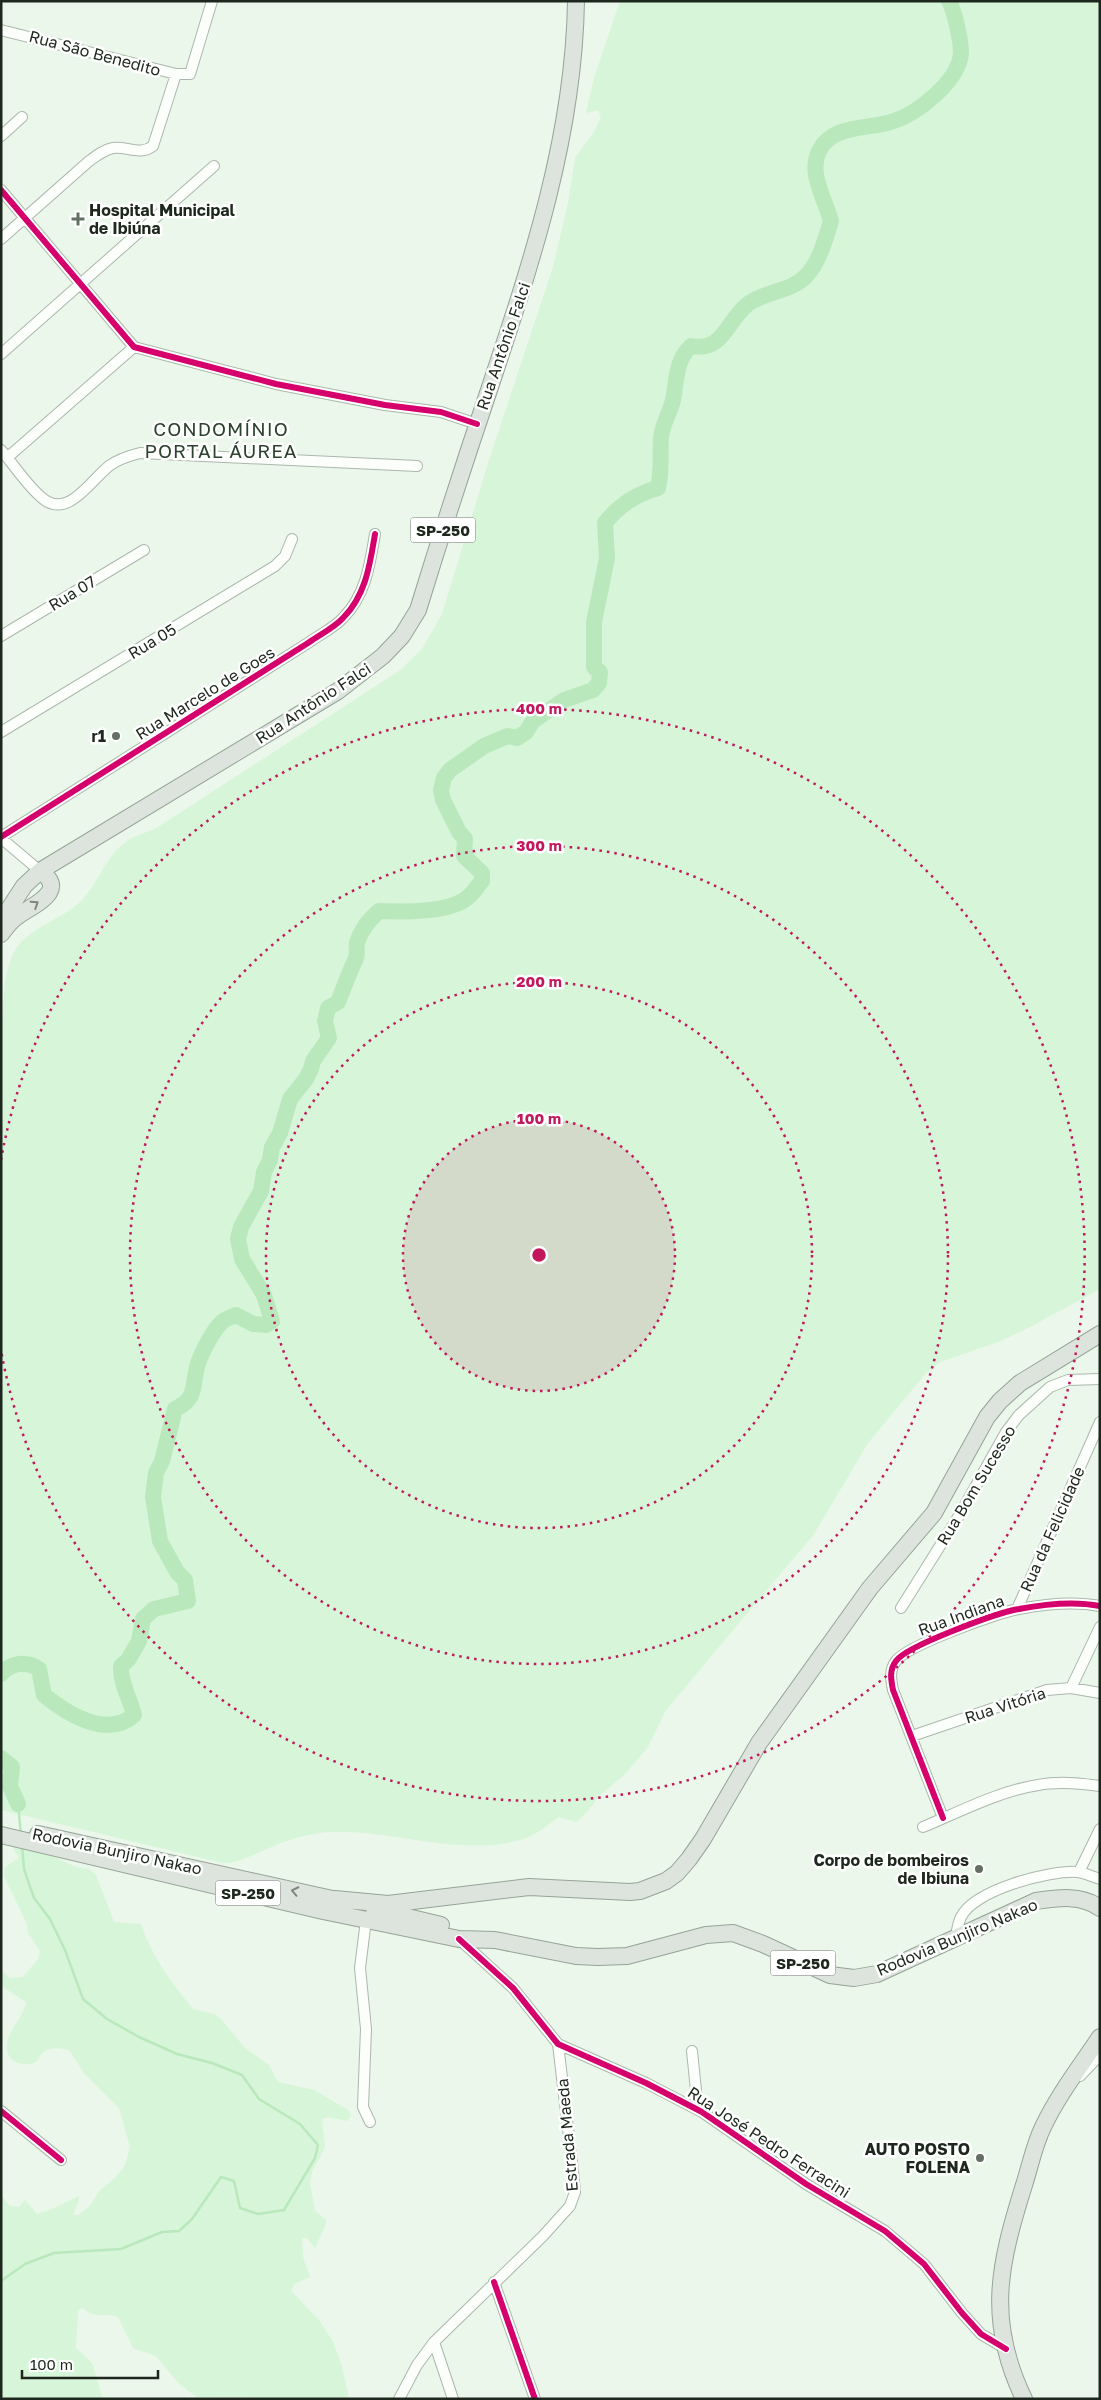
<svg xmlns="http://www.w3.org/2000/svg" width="1101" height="2400" font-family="'Golos Text',sans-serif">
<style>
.green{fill:#d7f5d9}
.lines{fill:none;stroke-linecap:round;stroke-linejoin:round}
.stream{stroke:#bae8bd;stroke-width:2.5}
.river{stroke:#bae8bd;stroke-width:16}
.minor-casing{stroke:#acb7ac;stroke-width:12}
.primary-casing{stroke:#95a496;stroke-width:18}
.minor{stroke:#fcfefc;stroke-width:10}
.primary{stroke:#dde4de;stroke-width:16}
.cycleway-casing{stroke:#fff;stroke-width:9}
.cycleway{stroke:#d6006c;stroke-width:6}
.oneway{stroke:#7e867e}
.ring{fill:none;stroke:#c2185b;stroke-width:2.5;stroke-dasharray:2.5 5}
.poi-dot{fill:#657065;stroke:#fff;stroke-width:2}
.labels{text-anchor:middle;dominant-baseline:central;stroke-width:5;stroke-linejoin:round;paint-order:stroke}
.shield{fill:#fff;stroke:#626862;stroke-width:1}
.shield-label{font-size:15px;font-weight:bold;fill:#1e271e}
.street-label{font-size:16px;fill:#1e271e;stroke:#fff}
.poi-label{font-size:16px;font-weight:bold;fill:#1e271e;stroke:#fff;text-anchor:end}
.quarter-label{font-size:19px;letter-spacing:1px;fill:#2d422f;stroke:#fff}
.centre{fill:#c2185b;stroke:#fff;stroke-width:2.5}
.ring-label{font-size:15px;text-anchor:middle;font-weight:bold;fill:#c2185b;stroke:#fff;stroke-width:5;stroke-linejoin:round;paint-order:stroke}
</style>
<rect width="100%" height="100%" fill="#eaf7ea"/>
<path class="green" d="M620 1H1100V1289L1030 1327 1001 1341 940 1362 927 1372 868 1443 814 1534 666 1710 648 1747 626 1773 599 1796 588 1811 576 1822 559 1817C550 1823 541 1831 531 1836 470 1861 394 1829 331 1832 309 1833 289 1839 269 1848 251 1855 243 1862 223 1863L1 1810V1033C4 1009 2 977 13 954 26 928 57 922 78 904 98 886 105 856 127 841 136 835 149 832 158 827L399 671 422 649 442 614 490 457 553 267 568 203 575 158 594 132 601 117 598 110 586 113 594 78Z
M11 1844 30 1846 76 1867 89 1869 96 1875 114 1922 141 1924C152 1957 171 1982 193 2009L214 2014 221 2019 245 2048 269 2065 278 2082 314 2090 348 2110 351 2115 348 2121 327 2117 322 2119 325 2147 312 2172 310 2183 315 2211 326 2220V2224L315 2248 307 2238H302L303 2257 310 2277 294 2284 291 2291 319 2320 333 2342 342 2366 349 2399 197 2397 179 2384 156 2356 133 2348 118 2317C101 2312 99 2320 82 2308L78 2310 76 2348 92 2363 103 2399H1V2195L10 2206 19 2207 25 2200 37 2214 52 2209 79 2196V2200L73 2215H78L90 2206 99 2191 117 2176 125 2165 130 2147 119 2108 83 2072 70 2051C62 2047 48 2047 41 2054 40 2055 38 2060 37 2061 29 2067 13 2064 9 2056 0 2034 24 2020 26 2002L1 1986V1970L10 1978 23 1977 38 1959 40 1951 28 1933 27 1924 4 1876 5 1867 19 1858Z"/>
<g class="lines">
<path class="stream" d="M18 1804 21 1835
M1 2281 25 2264 54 2253 121 2249 162 2232 179 2231 192 2219 221 2177 234 2181 240 2208 258 2214 284 2210 315 2158 318 2145 300 2124 259 2099 242 2075 212 2063 177 2054 139 2037 107 2019 83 1999 65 1950 50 1919 34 1898 24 1869 22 1845"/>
<path class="river" d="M1 1674C12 1662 26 1661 39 1669L44 1695C67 1714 107 1739 134 1715 130 1699 120 1682 121 1666L128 1660 139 1641 143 1619 154 1609 188 1601 185 1580 177 1572 160 1541 153 1497 156 1473 162 1461 175 1409C197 1399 192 1387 197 1367 200 1355 213 1330 222 1322 225 1319 232 1317 236 1315L253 1324 266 1325 272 1321 264 1295 242 1259 238 1239 241 1227 261 1191 264 1172 270 1160 272 1147 280 1133 290 1099 306 1079 311 1069 313 1061 329 1038 325 1021 328 1008 338 1002C344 987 349 973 356 958 358 954 356 948 357 943 361 929 369 920 379 911 402 912 449 913 467 898 473 894 477 886 482 881V873L464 856 465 839 459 832 443 800 441 790 444 778 450 770 484 746 508 736 517 738 526 732 533 721 564 700 593 690 599 683 600 672 594 667V622L607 558 605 523C619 505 636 494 658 488 662 471 660 455 661 438 662 424 670 413 673 400 677 381 675 361 691 346 724 352 726 321 748 304 765 291 791 292 806 276 819 263 826 238 831 221 825 199 808 173 819 151 833 123 870 130 894 121 918 113 959 81 961 53 961 40 955 13 949 1
M1 1758 12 1767 10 1786 18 1804"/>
<g class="minor-casing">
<path id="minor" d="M1 30 176 74H190L212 1
M1 136 22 117
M1 190 134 347 276 384 385 405 441 412 477 424
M1 239 88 162C96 156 103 150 113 148 127 146 140 156 153 146L176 74
M1 354 214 166
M1 450C14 465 26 484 41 497 67 521 90 481 109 466 118 459 128 456 140 453L417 466
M8 457 134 347
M1 636 144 550
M1 732 275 566 285 556 292 539
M1 837 308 643C319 635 334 628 343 618 366 595 370 564 375 534
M1 838 40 871
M901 1608 960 1514 1006 1432 1019 1415 1050 1387 1068 1380 1100 1379
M1017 1609 1100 1422
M1071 1688 1100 1627
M912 1736 1047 1690 1071 1688 1100 1693
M943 1818 893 1690C891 1680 889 1670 896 1661 906 1646 999 1612 1019 1609 1045 1604 1074 1601 1100 1606
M923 1827C959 1812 999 1791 1038 1785 1059 1781 1079 1783 1100 1786
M1079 1872 1100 1829
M366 1920 360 1968 366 2029 363 2107 370 2122
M956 1936C957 1930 958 1923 961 1917 974 1890 1049 1870 1078 1872 1085 1873 1093 1877 1100 1879
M459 1939 513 1988 558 2044 646 2083 702 2112 806 2184 885 2231 924 2264 962 2313 981 2334 1006 2349
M692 2051 698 2110
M1080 2076 1100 2055
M1 2111 61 2160
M494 2282 535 2399
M434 2342 453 2399
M399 2399 417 2365 434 2342 543 2236 570 2206 575 2192 573 2171 558 2044"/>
</g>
<g class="primary-casing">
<path id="primary" d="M1 921 24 886 40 871 338 691 383 656 402 636 418 610C441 535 465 461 490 387 532 261 574 135 576 1
M1 934C5 929 9 923 14 919 29 906 71 892 40 871
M38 1834 346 1902
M1 1835 323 1911 459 1939 495 1940 576 1956 598 1957 627 1956 706 1935 733 1933 763 1944 830 1975 854 1978 877 1974 1036 1901C1057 1898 1081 1894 1100 1908
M335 1899 388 1904 529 1887 630 1892 640 1891 666 1881 677 1873 689 1859 703 1839 759 1743 870 1588 934 1513 987 1417 1000 1401 1020 1383 1100 1334
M374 1909 441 1925
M1024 2399C986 2320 999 2265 1024 2185 1030 2167 1034 2145 1043 2127 1058 2095 1080 2067 1100 2037"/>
</g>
<use href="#minor" class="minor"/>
<use href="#primary" class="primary"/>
<g class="cycleway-casing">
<path id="cycleway" d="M1 190 134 347 276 384 385 405 441 412 477 424
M1 837 308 643C319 635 334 628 343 618 366 595 370 564 375 534
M943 1818 893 1690C891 1680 889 1670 896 1661 906 1646 999 1612 1019 1609 1045 1604 1074 1601 1100 1606
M459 1939 513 1988 558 2044 646 2083 702 2112 806 2184 885 2231 924 2264 962 2313 981 2334 1006 2349
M1 2111 61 2160
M494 2282 535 2399"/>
</g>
<use href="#cycleway" class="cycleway"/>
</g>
<defs><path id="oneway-chevron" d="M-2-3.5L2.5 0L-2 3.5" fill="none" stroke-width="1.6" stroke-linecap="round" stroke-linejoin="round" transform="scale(1.25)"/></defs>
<g class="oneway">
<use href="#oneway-chevron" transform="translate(35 904) rotate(-33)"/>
<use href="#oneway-chevron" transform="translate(295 1891) rotate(-168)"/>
</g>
<circle cx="539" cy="1255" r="136" fill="#c2185b" fill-opacity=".12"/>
<g class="ring">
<circle cx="539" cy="1255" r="136"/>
<circle cx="539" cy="1255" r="273"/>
<circle cx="539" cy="1255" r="409"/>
<path d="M1 1160A546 546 0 1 1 1 1350"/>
</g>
<g class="poi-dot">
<path d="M75.5 211.5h5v5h5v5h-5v5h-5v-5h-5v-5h5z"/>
<circle cx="116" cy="736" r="5"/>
<circle cx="979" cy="1869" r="5"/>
<circle cx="980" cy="2158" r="5"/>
</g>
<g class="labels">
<g class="shield">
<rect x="410.5" y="517.5" width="65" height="25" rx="4"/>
<rect x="215.5" y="1880.5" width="65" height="25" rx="4"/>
<rect x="770.5" y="1950.5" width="65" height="25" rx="4"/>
</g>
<g class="shield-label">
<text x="443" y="530">SP-250</text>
<text x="248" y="1893">SP-250</text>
<text x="803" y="1963">SP-250</text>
</g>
<g class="street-label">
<text transform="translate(95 53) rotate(15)">Rua São Benedito</text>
<text transform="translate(503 346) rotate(-71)">Rua Antônio Falci</text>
<text transform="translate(72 593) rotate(-31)">Rua 07</text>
<text transform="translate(152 641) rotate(-31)">Rua 05</text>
<text transform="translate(205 693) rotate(-32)">Rua Marcelo de Goes</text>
<text transform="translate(313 703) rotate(-33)">Rua Antônio Falci</text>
<text transform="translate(976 1485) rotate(-59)">Rua Bom Sucesso</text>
<text transform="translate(1052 1529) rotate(-66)">Rua da Felicidade</text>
<text transform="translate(961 1615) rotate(-20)">Rua Indiana</text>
<text transform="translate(1005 1705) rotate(-18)">Rua Vitória</text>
<text transform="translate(117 1851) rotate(12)">Rodovia Bunjiro Nakao</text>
<text transform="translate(957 1937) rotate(-23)">Rodovia Bunjiro Nakao</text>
<text transform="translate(567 2135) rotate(-95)">Estrada Maeda</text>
<text transform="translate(769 2142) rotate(33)">Rua José Pedro Ferracini</text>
</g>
<g class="poi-label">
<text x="89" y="210" text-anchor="start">Hospital Municipal<tspan x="89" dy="18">de Ibiúna</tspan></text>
<text x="106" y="736">r1</text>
<text x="969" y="1860">Corpo de bombeiros<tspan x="969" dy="18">de Ibiuna</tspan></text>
<text x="970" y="2149">AUTO POSTO<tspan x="970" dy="18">FOLENA</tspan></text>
</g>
<g class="quarter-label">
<text x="221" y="428">CONDOMÍNIO<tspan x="221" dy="22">PORTAL ÁUREA</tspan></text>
</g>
</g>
<circle cx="539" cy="1255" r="8" class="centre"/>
<g class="ring-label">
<text x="539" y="714">400 m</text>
<text x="539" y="851">300 m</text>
<text x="539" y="987">200 m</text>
<text x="539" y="1124">100 m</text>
</g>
<rect width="1101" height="2400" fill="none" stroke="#1e271e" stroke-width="5"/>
<path d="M22 2370v8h136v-8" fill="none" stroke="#1e271e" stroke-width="2.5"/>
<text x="30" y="2370" font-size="15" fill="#1e271e" stroke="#ffffff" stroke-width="4" paint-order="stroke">100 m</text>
</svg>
